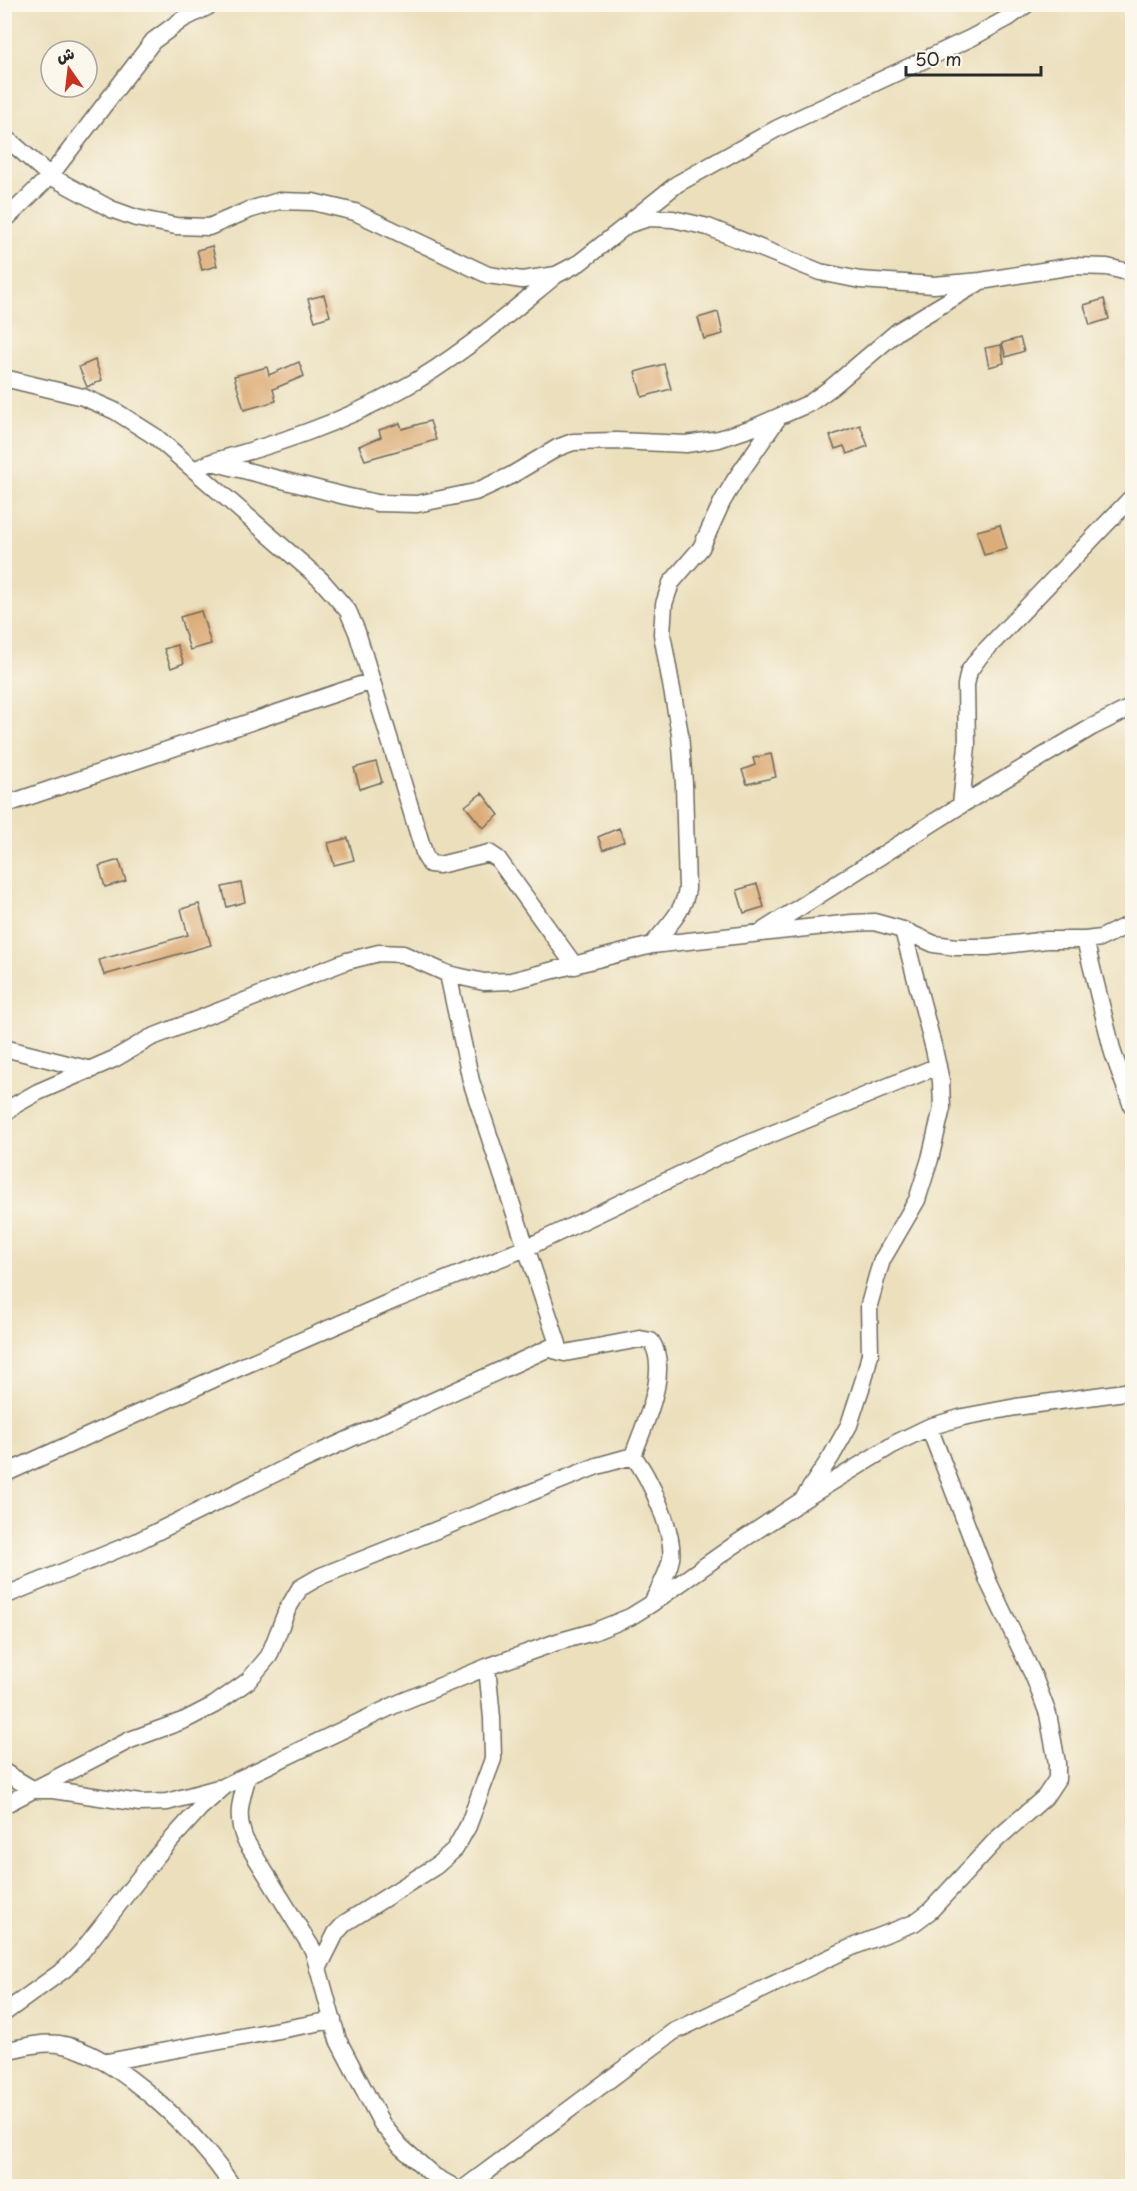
<svg xmlns="http://www.w3.org/2000/svg" width="1137" height="2191" font-family="'Playpen Sans','Playpen Sans Arabic',sans-serif">
<style>
.building{fill:#ddad79}
.lines{fill:none;stroke-linecap:round;stroke-linejoin:round}
.street-casing{stroke:#6e6a5e;stroke-width:19}
.street{stroke:#fff;stroke-width:16}
</style>
<rect width="100%" height="100%" fill="#fbf7ec"/>
<filter id="ink" filterUnits="userSpaceOnUse"><feTurbulence type="fractalNoise" baseFrequency=".0167" numOctaves="2"/><feDisplacementMap in="SourceGraphic" scale="12" xChannelSelector="R" yChannelSelector="G"/><feConvolveMatrix kernelMatrix="1 2 1 2 8 2 1 2 1" color-interpolation-filters="sRGB"/></filter>
<filter id="wash" filterUnits="userSpaceOnUse"><feTurbulence type="fractalNoise" baseFrequency=".008" numOctaves="4" result="noise"/><feDisplacementMap in="SourceGraphic" scale="24" xChannelSelector="R" yChannelSelector="G"/><feGaussianBlur stdDeviation="1.35" result="paint"/><feColorMatrix in="noise" values="0 0 0 0 0 0 0 0 0 0 0 0 0 0 0 0 0 1.4 0 .05"/><feComposite in="paint" operator="in"/></filter>
<g filter="url(#wash)">
<rect width="100%" height="100%" fill="#ebdfbc"/>
<g id="blocks">
<path class="building" d="M212 246 217 266 202 270 197 250Z
M324 295 330 316 315 321 308 299Z
M1104 299 1109 319 1090 325 1084 305Z
M718 312 723 334 704 339 698 318Z
M1020 338 1024 351 1006 357 1002 343Z
M1001 345 1004 363 989 367 985 348Z
M95 360 102 380 87 387 79 367Z
M299 362 304 376 273 389 276 401 244 410 234 376 267 367 269 375Z
M664 364 671 389 642 397 635 372Z
M430 421 436 440 365 460 359 446 381 437 379 430 400 423 402 429Z
M860 425 868 446 847 454 844 446 835 449 830 436Z
M1000 525 1007 549 984 555 977 531Z
M201 611 211 644 190 650 180 617Z
M177 645 184 663 171 668 164 649Z
M771 754 776 777 747 784 742 770 755 765 753 758Z
M376 762 382 782 360 789 354 768Z
M482 793 499 815 483 828 465 806Z
M619 828 624 841 603 850 598 837Z
M348 838 354 860 334 865 328 843Z
M119 860 126 881 105 887 99 866Z
M241 883 245 902 227 907 222 887Z
M757 884 764 907 744 913 737 890Z
M199 904 211 945 104 975 99 960 188 935 181 909Z"/>
</g>
</g>
<g filter="url(#ink)">
<use href="#blocks" fill-opacity="0" stroke="#6e6a5e" stroke-width="1.5"/>
<g class="lines">
<g class="street-casing">
<path id="street" d="M4 136 50 176 111 209 136 218 176 226 209 227 249 210 279 201 313 202 355 212 488 275 522 280 556 275 579 263 627 225 649 218 673 219 708 227 820 272 860 280 934 285 981 281 1073 266 1107 267 1132 273
M632 220 677 184 778 128 971 38 1008 18 1027 4
M4 221 50 176 153 41 183 19 213 4
M4 378 83 397 115 411 156 437 321 580 348 611 357 632 425 856 430 864 439 865 489 853 498 859 575 966
M212 462C277 444 341 423 400 390 456 360 506 316 555 276
M194 470 212 462 345 496 377 503 417 504 475 492 510 476 557 448 573 442 617 441 686 444 719 439 755 427 810 403 832 387 898 331 978 283
M4 805 372 681
M961 805 967 746 966 685 969 671 980 656 1132 497
M764 930 961 805 1092 727 1132 707
M1085 940 1113 1053 1132 1106
M652 945C666 928 684 912 687 889L684 784 680 734 662 634 664 604 671 583 701 548 722 502 735 480 778 418
M448 974 471 1081 558 1344 554 1350 565 1353 640 1339 651 1341C671 1371 644 1424 633 1456
M4 1048 91 1070
M4 1114 15 1105 38 1092 114 1059 150 1038 347 961 379 953 403 954 448 974 484 982 511 981 652 945 852 923 874 922 903 930 934 944 956 947H988L1047 940H1085L1101 938 1132 923
M633 1456C649 1476 675 1533 671 1559 668 1574 660 1587 653 1601
M4 1474 227 1373 397 1299 526 1248 725 1153 938 1066
M805 1496 831 1457 849 1425 864 1379 870 1354 869 1305 877 1276 882 1260 917 1200 930 1159 942 1108 941 1081 934 1049 903 930
M4 1596 136 1542 288 1467 558 1344
M4 1772 34 1790H53L140 1803 167 1802 218 1788
M248 1775C241 1800 235 1815 245 1840L313 1950 338 2040 382 2124 401 2147 434 2176 452 2186
M4 1805 130 1740 185 1720 214 1705 248 1681 269 1656 287 1610 300 1588 321 1576 597 1466 633 1456
M318 1969 336 1933 345 1923 436 1866 455 1849 468 1826 493 1759 492 1718 487 1667
M4 2013 65 1969 82 1951 155 1858 201 1807 225 1786 399 1703 487 1667 557 1642 593 1632 630 1617 651 1604 733 1546 801 1501 896 1443 929 1427 963 1417 1016 1407 1132 1391
M4 2051C22 2047 41 2042 59 2044 117 2053 202 2137 232 2186
M107 2062 333 2020
M467 2186 673 2032 852 1947 914 1923 930 1911 997 1839 1045 1797 1057 1779V1763L1048 1714 1034 1677 989 1583 929 1427"/>
</g>
<use href="#street" class="street"/>
</g>
</g>
<rect width="1137" height="2191" fill="none" stroke="#fbf7ec" stroke-width="24"/>
<g transform="translate(69 69) rotate(346)"><circle r="28" fill="#fbf7ec" stroke="#a8a59f" stroke-width="1.5"/>
<path d="M0-4.5L10 22L0 15L-10 22Z" fill="#c8321e"/>
<text y="-9" font-size="16" font-weight="bold" text-anchor="middle" fill="#2b2b2b">ش</text>
</g>
<path d="M906 66v9h135v-9" fill="none" stroke="#2b2b2b" stroke-width="3"/>
<text x="915" y="66" font-size="18" fill="#2b2b2b" stroke="#fbf7ec" stroke-width="4.5" paint-order="stroke">50 m</text>
</svg>
